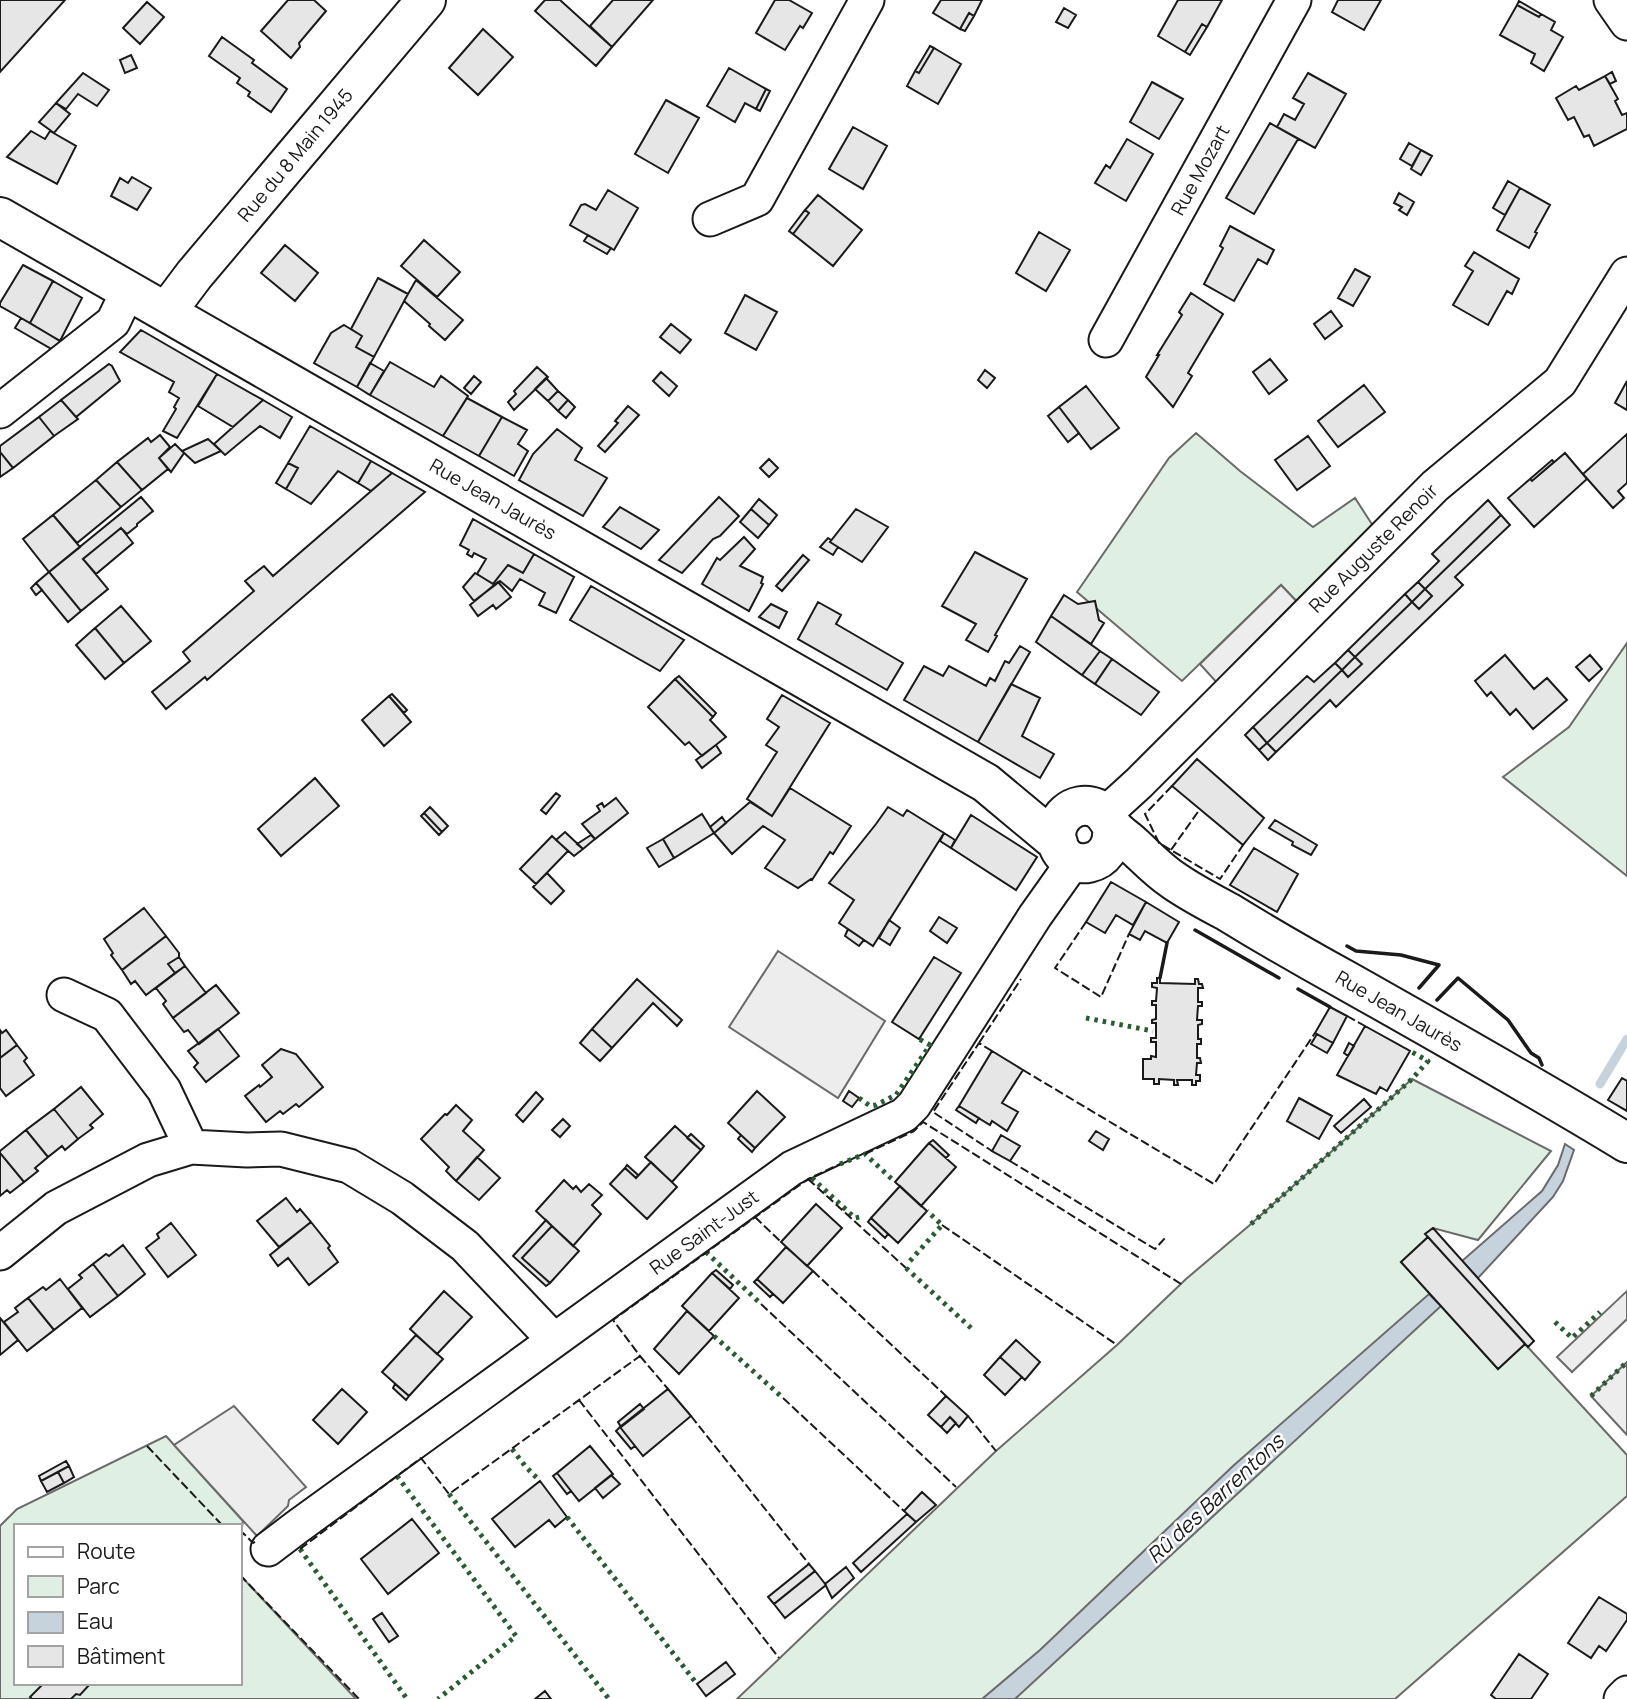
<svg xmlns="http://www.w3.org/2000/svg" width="1627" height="1699" font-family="Manrope,sans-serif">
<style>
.green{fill:#e0efe3;stroke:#6a6a6a;stroke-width:2}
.parking{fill:#ededed;stroke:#6a6a6a;stroke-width:2}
.water{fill:#c6d2dc;stroke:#6a6a6a;stroke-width:2}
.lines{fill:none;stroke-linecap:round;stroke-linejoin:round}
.stream{stroke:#c6d2dc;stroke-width:9}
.building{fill:#e6e6e6;stroke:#1a1a1a;stroke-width:2}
.minor-casing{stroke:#1a1a1a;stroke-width:37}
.major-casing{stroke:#1a1a1a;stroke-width:42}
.minor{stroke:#fff;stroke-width:33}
.major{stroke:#fff;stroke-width:38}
.hedge{stroke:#2b5a34;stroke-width:5;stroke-dasharray:3.5 5;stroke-linecap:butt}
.fence{stroke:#1a1a1a;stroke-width:2;stroke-dasharray:9 3.5;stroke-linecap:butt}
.wall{stroke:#1a1a1a;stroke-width:3.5}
.labels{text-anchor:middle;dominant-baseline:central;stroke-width:5;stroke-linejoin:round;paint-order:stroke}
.street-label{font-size:19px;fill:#1a1a1a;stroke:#fff}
.water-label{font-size:21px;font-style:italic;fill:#1a1a1a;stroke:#fff}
</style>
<rect width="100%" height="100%" fill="#fff"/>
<path class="green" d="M1196 433 1240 471 1313 527 1355 498 1377 532 1302 607 1281 585 1182 681 1077 592 1169 458Z
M1627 643V876L1503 777 1569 727Z
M1412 1079 1551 1151 1478 1240 1433 1228 1426 1234 1428 1237 1401 1262 1498 1369 1525 1344 1627 1455V1496L1395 1699H737L996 1451 1117 1345 1186 1279 1251 1224Z
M166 1436 243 1521 240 1539V1526H16V1683H240V1575L356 1699H0V1526L17 1509Z"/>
<path class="parking" d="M1281 585 1302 607 1219 685 1200 664Z
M778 951 885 1021 838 1098 729 1027Z
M1627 1291V1319L1572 1372 1557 1357Z
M1627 1362V1435L1591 1396Z
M234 1406 306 1487 289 1500 288 1506 257 1536 174 1445Z"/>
<path class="water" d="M1565 1144 1574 1150 1563 1181 1553 1197 1478 1278 1462 1261 1542 1191 1558 1165Z
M1429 1294 1441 1306 1015 1699H982L1040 1650 1233 1466Z"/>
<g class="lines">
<path class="stream" d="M1600 1084 1627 1039"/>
</g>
<path class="building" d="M0 0H65L0 72Z
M288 0H314L326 11 299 43 300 47 291 58 261 31Z
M545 0H560L612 47 596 66 535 11Z
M613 0H653L612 47 590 26Z
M775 0H789L812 13 803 28 800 26 785 50 756 33Z
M941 0H982L974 16 969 13 960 29 933 13Z
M1178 0H1222L1207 27 1202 24 1185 52 1158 36Z
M1338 0H1381L1364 30 1332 12Z
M1519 1 1541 14 1539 17 1517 5Z
M147 2 164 17 140 44 123 28Z
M1517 5 1539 17 1541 14 1555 22 1551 30 1563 37 1544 71 1531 63 1535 54 1500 35Z
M1064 8 1076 15 1068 28 1056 22Z
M969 13 974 16 965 31 960 29Z
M1202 24 1207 27 1190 55 1185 52Z
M483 29 513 57 478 95 449 68Z
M222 37 254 60 252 63 287 89 271 112 248 96 250 92 237 83 240 78 209 56Z
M930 46 934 48 919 73 915 71Z
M934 48 961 64 938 104 907 86 915 71 919 73Z
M131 55 137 68 125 73 120 60Z
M729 68 766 89 756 109 745 103 735 122 707 106Z
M1612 72 1616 81 1610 84 1605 76Z
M83 73 109 90 97 106 78 94 66 109 56 103Z
M1308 73 1346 94 1315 148 1277 127 1284 114 1295 120 1304 104 1293 98Z
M1605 76 1618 99 1615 101 1622 115 1627 113V129L1594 146 1589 135 1584 137 1574 117 1568 120 1556 98 1576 86 1579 90Z
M1152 82 1183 99 1159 139 1130 122Z
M766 89 770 91 760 111 756 109Z
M666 100 699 118 668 173 635 154Z
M56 103 70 114 54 133 39 122Z
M1270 123 1298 139 1254 214 1226 198Z
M853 127 887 146 863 189 829 169Z
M31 131 45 139 50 131 76 146 57 184 7 157Z
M1127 139 1153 154 1126 201 1095 183 1106 165 1110 168Z
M1409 143 1421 150 1412 166 1400 159Z
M1421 150 1432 156 1421 175 1411 169Z
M132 177 151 188 137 210 111 196 120 178 128 183Z
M1508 181 1520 188 1505 215 1493 208Z
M1520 188 1550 205 1535 232 1537 233 1529 248 1497 230Z
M608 190 638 208 614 250 570 225 581 205 585 204 596 210Z
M1399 193 1414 202 1407 215 1399 210 1402 207 1394 203Z
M818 195 862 230 833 266 793 234 809 213 805 210Z
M805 210 809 213 793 234 789 231Z
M1230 226 1274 250 1267 264 1258 259 1234 301 1204 284 1223 248 1220 246Z
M1039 232 1070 250 1046 291 1016 273Z
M588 235 611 248 607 254 584 241Z
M424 240 460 272 437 297 401 266Z
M285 245 318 273 295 301 261 273Z
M1474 252 1519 279 1512 294 1507 291 1488 325 1453 305 1473 271 1465 266Z
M23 265 53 281 30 323 0 306V303Z
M1355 269 1370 277 1353 306 1338 298Z
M378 278 408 294 374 357 356 347 362 336 351 329Z
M416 280 463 320 445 340 429 326 430 324 404 301Z
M53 281 82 298 60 341 30 323Z
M1191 293 1223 314 1188 373 1192 376 1173 407 1146 377 1159 355H1157L1182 315 1179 312Z
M745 295 777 312 756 350 725 333Z
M1331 311 1342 326 1325 339 1314 324Z
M21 318 60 341 55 351 15 328Z
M671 324 691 340 680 353 660 337Z
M344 325 362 336 356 347 374 357 357 387 314 363 331 333Z
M141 330 217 374 177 438 163 431 176 409 174 407 179 398 169 392 174 382 120 352Z
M1270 359 1287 380 1269 394 1253 372Z
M390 362 434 387 441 376 468 396 443 436 370 395Z
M370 363 384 371 370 395 357 387Z
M109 364 112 366 120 381 76 417 61 400Z
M537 367 548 377 514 410 508 402 516 394 514 391Z
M985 370 995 378 987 388 978 380Z
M661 372 677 386 669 396 653 381Z
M217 374 263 400 233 427 198 406Z
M474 376 481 382 471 394 464 388Z
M546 378 558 391 548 401 535 389Z
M1627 381V410L1615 403Z
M1364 385 1385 412 1338 447 1318 421Z
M1086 386 1119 428 1091 449 1059 407Z
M558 391 568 400 558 411 548 401Z
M467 398 502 417 479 456 443 436Z
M61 400 78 419 54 436 39 417Z
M263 400 292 417 280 438 260 426 225 455 214 444Z
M568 400 575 407 566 418 558 411Z
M628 406 639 415 605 452 598 446 618 423 615 421Z
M1059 407 1079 433 1068 442 1048 416Z
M39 417 54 436 13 468 0 452V446Z
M502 417 527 430 518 444 528 451 514 476 479 456Z
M310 426 371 461 358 483 338 471 311 504 286 489 298 468 288 463Z
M557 429 582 448 575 460 607 478 583 516 519 480 533 454Z
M1627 434V483L1618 491 1624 498 1613 508 1583 474Z
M160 435 170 447 159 458 168 469 142 490 117 462 148 438 151 442Z
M1308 436 1330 466 1297 490 1275 460Z
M208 439 221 451 195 463 182 451Z
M175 444 184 453 171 472 159 458Z
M0 452 13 468 0 477Z
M1565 453 1587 479 1534 527 1508 498 1530 479 1532 481Z
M769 459 778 468 769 477 760 468Z
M1552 460 1554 462 1532 481 1530 479Z
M371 461 392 473 371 491 358 483Z
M117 462 142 490 121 507 96 480Z
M288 463 298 468 286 489 276 483Z
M392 473 425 492 207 680 205 677 166 709 152 692 190 661 183 652 254 591 245 581 264 566 273 576Z
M96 480 121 507 77 543 53 515Z
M141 497 153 511 137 524V526L127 534 121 528 83 559 108 589 81 611 49 572Z
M719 497 739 516 720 536 713 539 682 573 659 560Z
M759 499 777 515 769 525 751 509Z
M1488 500 1501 515 1425 589 1418 582 1439 561 1432 554Z
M620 507 659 530 641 549 603 527Z
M751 509 769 525 758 538 740 522Z
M856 509 888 527 862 562 830 542Z
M53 515 80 547 49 572 23 539Z
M1501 515 1510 525 1455 577 1463 585 1336 707 1330 700 1276 752 1267 743 1342 670 1348 677 1362 664 1355 657 1412 602 1419 609 1432 596 1425 589Z
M473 519 534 554 523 573 508 565 493 584 477 574 486 559 474 553 472 557 467 554 469 550 460 545Z
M121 528 133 543 96 574 83 559Z
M744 537 755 549 740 566 763 577 761 583 763 584 749 611 702 584 717 558 720 560Z
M828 538 831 540 830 542 838 547 833 555 820 547Z
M975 552 1027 579 995 635 997 636 988 652 966 640 976 624 942 606Z
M534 554 574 577 556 613 539 605 545 593 520 579 512 591 500 581 495 585 493 584 508 565 523 573Z
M803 555 809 560 782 591 776 586Z
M49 572 81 611 68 622 36 583Z
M475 573 495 585 474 601 463 587Z
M498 582 511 597 496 609 493 605 478 616 470 605Z
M1418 582 1425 589 1412 602 1405 594Z
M36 583 42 590 36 595 31 588Z
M591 586 684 640 660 671 570 620Z
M1425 589 1432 596 1419 609 1412 602Z
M1405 594 1412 602 1355 657 1348 650Z
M1064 595 1078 604 1095 601 1099 620 1104 623 1091 644 1051 616Z
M818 602 841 615 836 624 903 663 887 690 798 639Z
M771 604 787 612 779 628 759 617Z
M121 606 151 641 124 663 95 628Z
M1051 616 1100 651 1082 675 1036 642Z
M95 628 124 663 105 679 76 645Z
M1020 646 1030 652 978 742 904 700 924 666 943 676 949 666 986 686 990 678 995 681 1005 661 1009 663Z
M1348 650 1355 657 1342 670 1335 663Z
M1100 651 1112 659 1095 684 1082 675Z
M1505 655 1534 689 1547 678 1567 700 1533 729 1516 709 1510 715 1491 692 1487 696 1475 681Z
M1590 655 1602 669 1589 681 1576 667Z
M1355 657 1362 664 1348 677 1342 670Z
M1112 659 1159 692 1141 715 1095 684Z
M1335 663 1342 670 1267 743 1253 727 1307 676 1314 682Z
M679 676 716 713 713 717 675 679Z
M675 679 713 717 710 720 726 737 702 756 689 742 685 745 648 707Z
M1011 684 1040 698 1022 736 1054 754 1040 778 978 742Z
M392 694 407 710 404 713 389 696Z
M782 695 830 723 772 816 747 799 777 752 766 745 779 727 767 719Z
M389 696 411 722 384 746 362 720Z
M1253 727 1267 743 1259 750 1245 735Z
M1267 743 1276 752 1268 760 1259 750Z
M716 745 721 753 702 768 696 760Z
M1197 759 1264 818 1243 845 1172 786Z
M315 778 339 806 281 856 258 829Z
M790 788 851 826 833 854 830 852 812 880 811 879 798 888 765 868 785 840 763 826 732 854 714 833 750 802 772 816Z
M556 793 560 796 546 814 541 810Z
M616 798 628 813 595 839 582 824 600 811 597 806 602 803 604 807Z
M430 807 448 826 442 832 424 813Z
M888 807 903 816 907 810 944 833 873 946 839 923 854 900 829 883 876 824Z
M424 813 442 832 439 835 421 816Z
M702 814 714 833 674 858 663 839Z
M971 815 1037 857 1016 890 951 848Z
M722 817 726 823 714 833 710 827Z
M1275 820 1317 845 1311 855 1292 845 1293 842 1269 828Z
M565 832 583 849 574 856 556 840Z
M944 833 955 840 951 848 940 841Z
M591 835 595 839 583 849 577 844Z
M552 836 568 851 536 884 520 869Z
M663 839 674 858 659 867 647 848Z
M1254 848 1298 874 1277 912 1230 885Z
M547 873 564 891 551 904 533 887Z
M1111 882 1146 902 1133 925 1116 915 1105 933 1086 922Z
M1146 902 1179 922 1167 943 1145 931 1140 940 1129 934Z
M144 908 166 936 122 970 111 955 113 953 104 939Z
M939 917 957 928 947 943 930 931Z
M889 920 900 928 890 945 879 938Z
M848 929 864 940 859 946 845 936Z
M166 936 179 953V957L168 964 175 973 146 995 135 981 131 984 122 970Z
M179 957 185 966 175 973 168 964Z
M934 957 961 973 919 1039 892 1022Z
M185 966 206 993 173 1018 163 1004 166 1001 156 988Z
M1157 978H1160V983L1195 984V979H1198L1199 984H1202L1203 988H1198V1002H1202V1006H1198L1197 1020H1202V1024L1198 1025V1039H1201V1044H1197V1058H1200L1201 1063H1197L1196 1075H1200V1081H1196V1085H1192V1080H1177L1178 1085H1174V1080L1159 1079V1084H1154V1079H1143V1059H1151V1056L1156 1057V1042H1151V1038H1156V1023H1152V1020L1156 1019V1005H1152V1001H1156L1157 988 1152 987V983H1157Z
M637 979 682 1020 677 1026 653 1003 612 1048 592 1029Z
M216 985 239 1013 199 1044 188 1030 184 1032 173 1018Z
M1330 1007 1347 1016 1333 1043 1315 1033Z
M1365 1026 1410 1051 1387 1091 1380 1087 1376 1094 1337 1075Z
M218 1029 239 1056 206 1082 194 1067 198 1063 188 1051Z
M592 1029 612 1048 600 1061 580 1043Z
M0 1030 2 1033 6 1030 17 1045 0 1058Z
M1317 1034 1333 1043 1327 1053 1311 1044Z
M1349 1043 1354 1046 1348 1056 1344 1053Z
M17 1045 27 1058 24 1061 34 1075 6 1096 0 1088V1058Z
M281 1049 296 1054 323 1087 299 1107 296 1104 283 1114 280 1111 266 1122 245 1096 259 1085 260 1087 272 1077 262 1065Z
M992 1051 1023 1070 1002 1103 1018 1112 1007 1131 992 1121 990 1125 959 1106Z
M1622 1078 1627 1081V1111L1608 1100Z
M81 1087 103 1114 90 1125 93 1128 78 1139 54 1109Z
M757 1091 785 1117 755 1148 728 1123Z
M849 1091 859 1098 852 1107 843 1101Z
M536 1092 543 1099 523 1122 516 1115Z
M1299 1098 1332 1116 1319 1139 1287 1121Z
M1364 1099 1371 1107 1341 1133 1334 1126Z
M456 1105 472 1120 463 1131 484 1150 456 1181 446 1171 449 1167 421 1139 445 1114 447 1115Z
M959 1106 979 1118 976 1123 956 1110Z
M54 1109 78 1139 65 1150 62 1146 48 1157 26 1130Z
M563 1119 570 1126 560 1137 552 1130Z
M675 1126 701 1150 672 1182 645 1157Z
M26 1130 48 1157 35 1168 38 1171 24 1182 0 1153V1151Z
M1096 1131 1109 1139 1103 1150 1089 1141Z
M691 1134 704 1146 701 1150 687 1138Z
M741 1135 755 1148 752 1152 738 1139Z
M1001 1135 1020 1146 1010 1161 992 1151Z
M933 1140 949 1155 946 1158 929 1143Z
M929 1143 956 1167 921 1206 895 1182Z
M0 1153 24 1182 10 1193 7 1190 0 1196Z
M477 1157 500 1178 479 1200 456 1181Z
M651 1162 677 1187 647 1219 610 1184 625 1168 636 1178Z
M627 1165 638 1175 636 1178 625 1168Z
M564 1180 573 1189 576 1186 581 1192 589 1184 602 1195 592 1205 601 1214 573 1246 536 1211Z
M900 1186 927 1211 898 1243 871 1218Z
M286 1198 297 1212 300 1209 311 1222 279 1247 257 1221Z
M816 1204 842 1228 807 1266 781 1242Z
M871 1218 888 1234 885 1238 868 1222Z
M546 1220 552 1226 522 1258 550 1283 546 1286 513 1256Z
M311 1222 330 1246 328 1248 338 1262 309 1285 288 1258 278 1266 270 1255Z
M171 1223 196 1255 168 1277 146 1248 159 1238 157 1234Z
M552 1226 579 1251 550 1283 522 1258Z
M1433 1228 1534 1341 1528 1347 1425 1234Z
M1428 1237 1525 1344 1498 1369 1401 1262Z
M123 1245 145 1274 118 1296 93 1264 106 1254 109 1256Z
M786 1247 813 1271 783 1303 757 1279Z
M93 1264 118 1296 90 1317 68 1289 82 1278 79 1275Z
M716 1270 733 1285 730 1289 712 1273Z
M712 1273 739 1298 709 1331 682 1306Z
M60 1279 82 1308 54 1330 28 1298 43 1287 46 1290Z
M757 1279 773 1294 770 1297 754 1282Z
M444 1291 472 1317 437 1354 410 1329Z
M28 1298 54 1330 27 1351 4 1322 18 1312 15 1308Z
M687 1311 714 1336 679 1374 654 1349Z
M0 1318 18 1340 0 1355Z
M416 1335 443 1359 409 1396 382 1372Z
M1016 1340 1040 1362 1025 1380 1000 1357Z
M1000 1357 1022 1377 1005 1395 984 1375Z
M395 1384 409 1396 406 1400 393 1388Z
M342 1389 367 1412 338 1444 313 1420Z
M668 1389 691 1416 643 1456 620 1427Z
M946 1396 968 1416 959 1427 950 1417 941 1427 928 1415Z
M640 1404 644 1409 621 1427 618 1422Z
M950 1417 956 1423 947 1433 941 1427Z
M620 1427 635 1446 631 1449 616 1431Z
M590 1446 613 1474 579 1501 557 1473Z
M66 1461 69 1466 41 1481 39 1476Z
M69 1466 74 1477 64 1483 58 1472Z
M58 1472 64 1483 47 1492 41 1481Z
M557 1473 571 1491 567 1494 553 1476Z
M611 1475 620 1484 603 1498 595 1488Z
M540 1481 567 1517 555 1527 549 1520 515 1547 492 1519Z
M922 1492 936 1505 916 1522 904 1511Z
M907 1514 916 1522 861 1572 853 1563Z
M412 1519 439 1553 388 1594 361 1559Z
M809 1564 815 1571 774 1604 768 1597Z
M846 1567 854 1578 832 1598 825 1584Z
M815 1571 826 1585 785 1618 774 1604Z
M1599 1597 1627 1614V1620L1606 1651 1599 1646 1591 1658 1568 1643Z
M382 1613 398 1636 389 1642 373 1619Z
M1519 1654 1548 1674 1531 1699H1496L1491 1695Z
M726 1662 735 1674 706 1696 697 1684Z
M44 1683H91L80 1695 76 1694 71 1699H32L30 1697Z
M545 1691 551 1699H535Z"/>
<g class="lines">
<g class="minor-casing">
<path id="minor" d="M1611 0 1627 23
M710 219 757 199 867 0
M1106 340 1294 0
M0 411 113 322 128 291
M1105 814 1139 783 1226 696 1435 486 1560 382 1627 274
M64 995 107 1015 164 1090 191 1147
M0 1253 56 1208 148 1160 191 1147 247 1150 281 1149 349 1166 402 1198 465 1246 554 1340
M268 1549 297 1527 792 1168 904 1115 914 1105 1035 916 1074 861
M1621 1699 1627 1693"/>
</g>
<g class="major-casing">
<path id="major" d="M0 217 986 783 1058 843
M167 311 194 275 426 0
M1112 827C1116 868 1066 876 1057 842 1052 819 1074 799 1096 808 1106 813 1107 820 1113 827 1118 834 1127 839 1133 845 1146 857 1158 870 1173 880 1190 892 1209 902 1228 912 1267 936 1307 959 1347 981 1441 1034 1535 1087 1627 1143"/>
</g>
<use href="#minor" class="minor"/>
<use href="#major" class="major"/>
<path class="hedge" d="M1086 1018 1153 1031
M859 1098 870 1106 876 1105 896 1095 930 1045 919 1039
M840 1164 865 1154 895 1182
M812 1178 855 1218 860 1217
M1251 1224 1412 1079 1428 1061 1410 1051
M706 1252 761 1304
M910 1261 942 1225 927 1211
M906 1268 971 1328
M1555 1322 1572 1338 1600 1312
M714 1336 783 1398
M1591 1396 1627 1362
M512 1449 526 1467 540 1481
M397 1476 516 1636 438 1699
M449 1494 609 1699
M567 1517 697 1684
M300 1549 407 1699"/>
<path class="fence" d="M1172 786 1145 814 1159 843 1220 879 1243 845
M1171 850 1200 809
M1086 922 1055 968 1101 997 1129 934
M1347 1016 1365 1026
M979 1043 1021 979
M992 1051 979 1043 933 1112 992 1151
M1023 1070 1214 1184 1315 1033
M865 1154 914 1131 923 1122 1181 1284
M1010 1161 1155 1249 1166 1237
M808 1179 906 1268
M755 1217 781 1242
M942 1225 1117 1345
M813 1271 946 1396
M761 1304 956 1487
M640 1356 668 1389
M783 1398 904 1511
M579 1400 779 1658
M691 1416 809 1564
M968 1416 996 1451
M147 1446 223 1526
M240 1537 243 1533 253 1543 258 1540
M300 1549 421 1458 449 1494 640 1356 613 1320 808 1179 840 1164
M240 1575 359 1699"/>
<path class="wall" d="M1195 930 1279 978
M1347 946 1356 951 1401 955 1439 965 1419 988
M1160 978 1167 943
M1298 989 1330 1007
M1437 1000 1458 978 1508 1020 1531 1053 1539 1058 1542 1065"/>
</g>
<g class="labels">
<g class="street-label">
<text transform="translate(295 155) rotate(-50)">Rue du 8 Main 1945</text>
<text transform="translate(1200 170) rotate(-61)">Rue Mozart</text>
<text transform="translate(493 499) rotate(30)">Rue Jean Jaurès</text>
<text transform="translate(1373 548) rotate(-45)">Rue Auguste Renoir</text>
<text transform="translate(1399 1011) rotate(30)">Rue Jean Jaurès</text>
<text transform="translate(704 1232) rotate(-36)">Rue Saint-Just</text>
</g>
<g class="water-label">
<text transform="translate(1215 1498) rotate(-43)">Rû des Barrentons</text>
</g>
</g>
<rect x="14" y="1524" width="228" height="161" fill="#ffffff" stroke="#a3a3a3" stroke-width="2"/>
<rect x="28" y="1547" width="35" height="10" fill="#ffffff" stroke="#a3a3a3" stroke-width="2"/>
<text x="77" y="1559" font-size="21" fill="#1a1a1a">Route</text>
<rect x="28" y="1576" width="35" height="21" fill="#e0efe3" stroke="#a3a3a3" stroke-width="2"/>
<text x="77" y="1594" font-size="21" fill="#1a1a1a">Parc</text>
<rect x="28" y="1612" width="35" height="21" fill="#c6d2dc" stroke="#a3a3a3" stroke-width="2"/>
<text x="77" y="1629" font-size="21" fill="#1a1a1a">Eau</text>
<rect x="28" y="1646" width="35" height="21" fill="#e6e6e6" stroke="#a3a3a3" stroke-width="2"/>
<text x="77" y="1664" font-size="21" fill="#1a1a1a">Bâtiment</text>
</svg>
